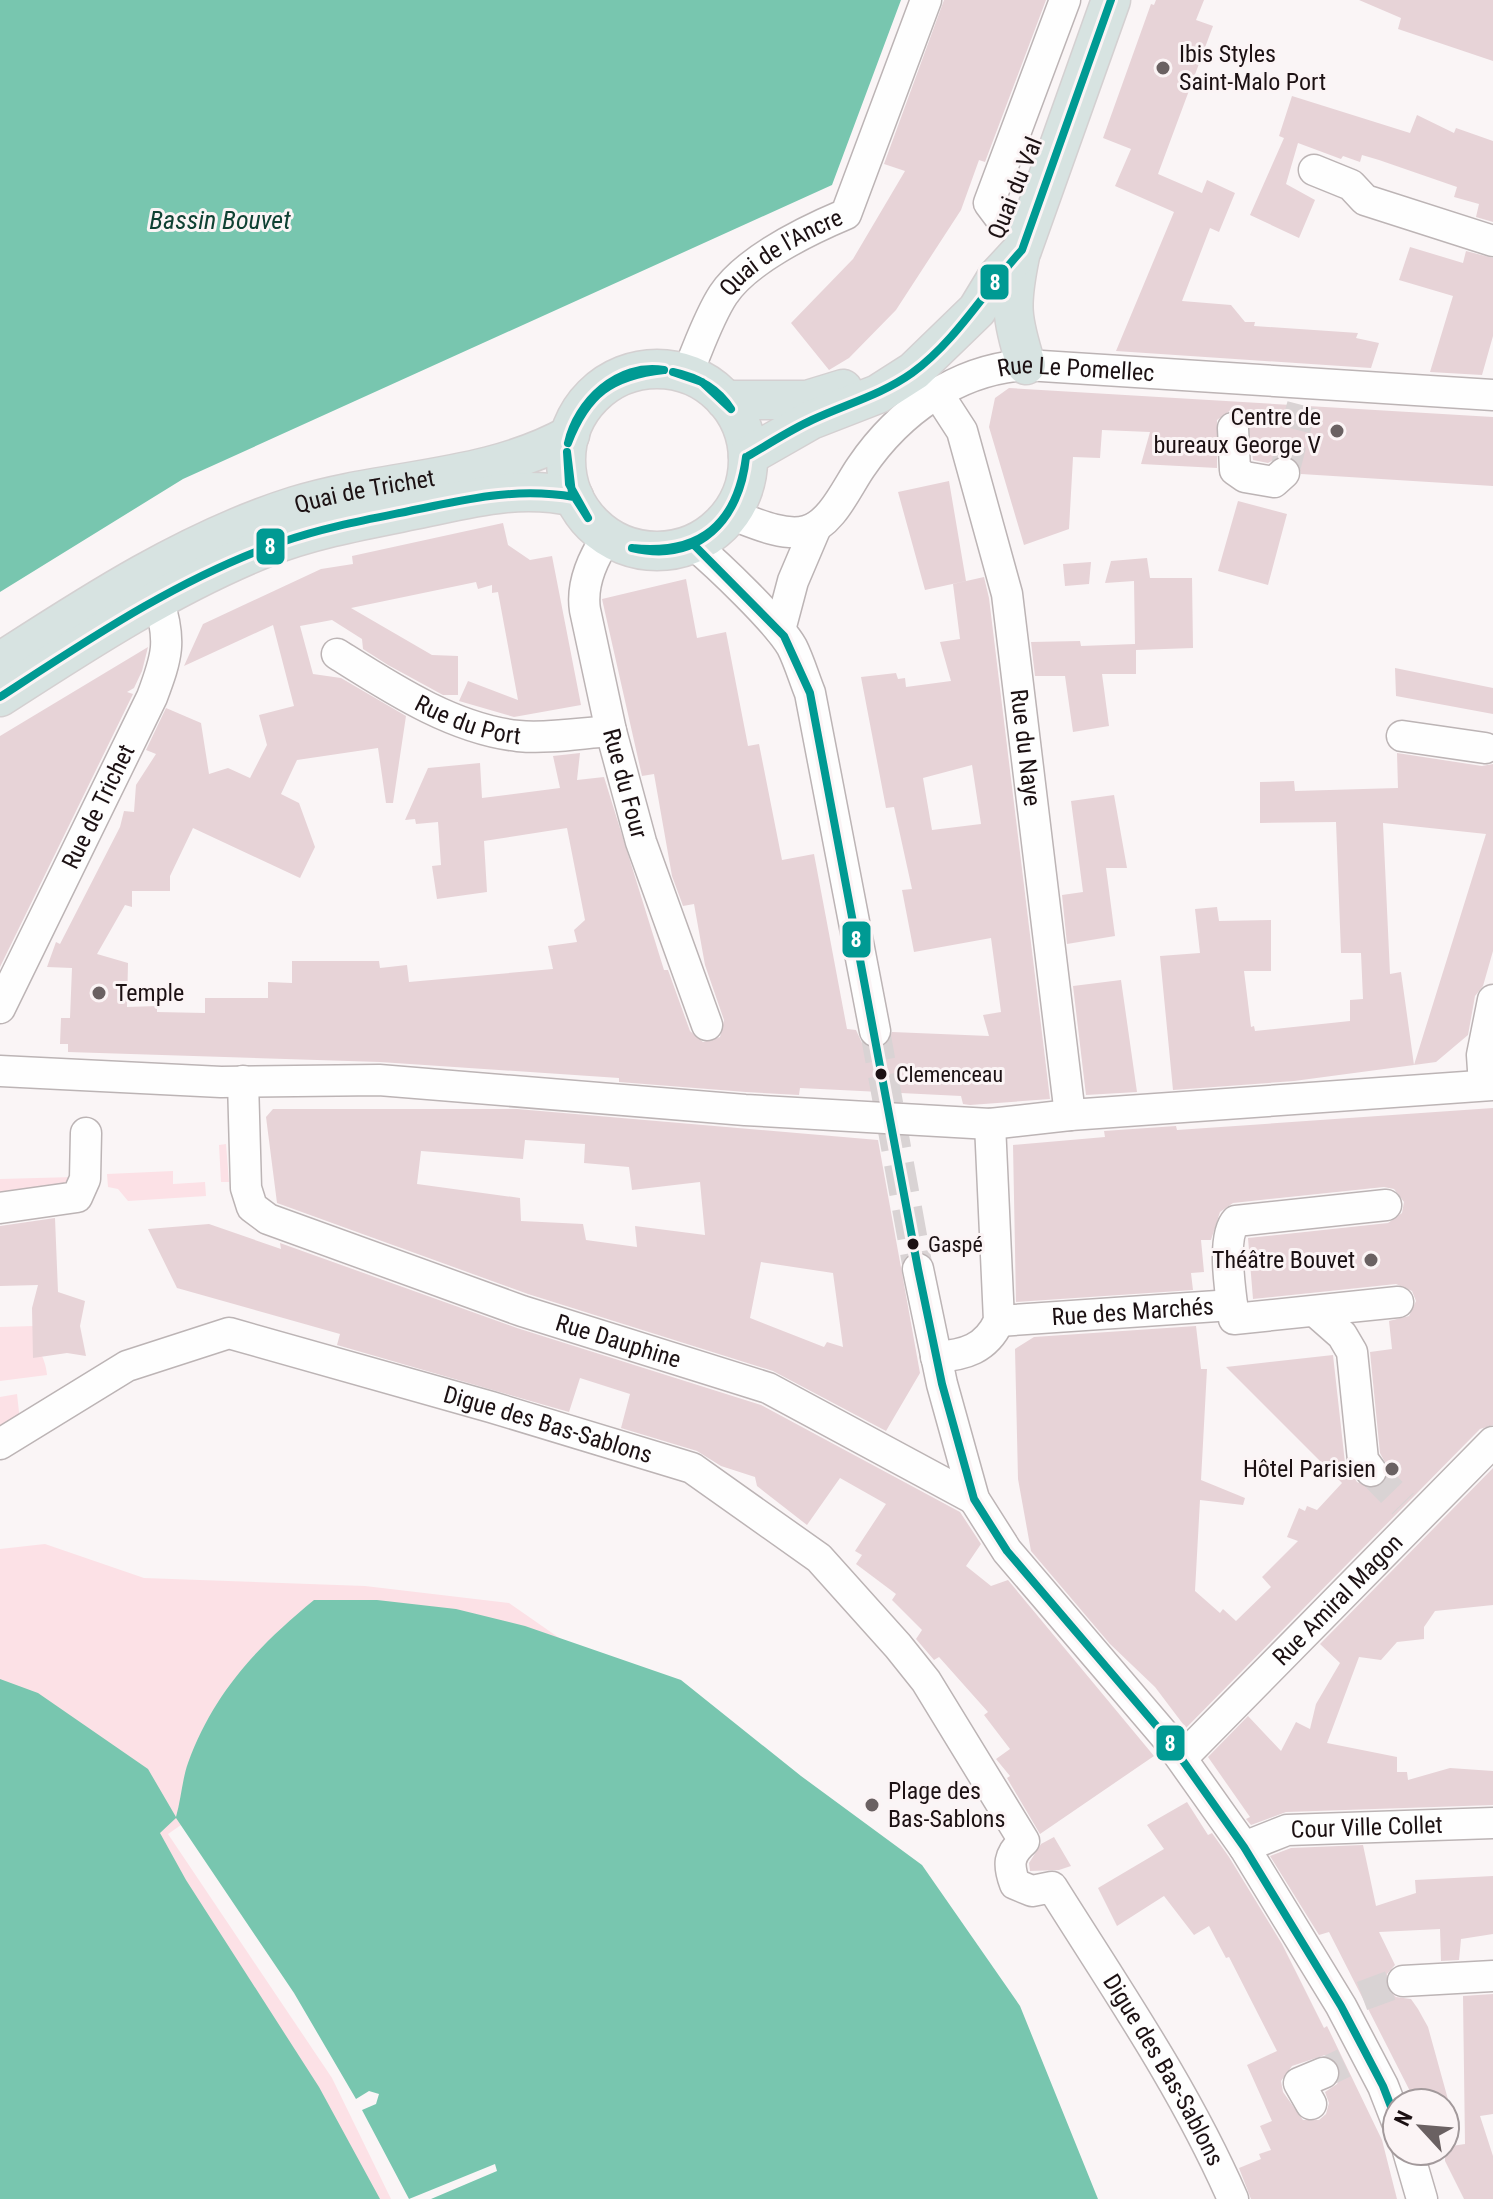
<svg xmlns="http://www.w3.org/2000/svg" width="1493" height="2199" font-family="'Roboto Condensed',sans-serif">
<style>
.green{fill:#fce1e6}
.water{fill:#78c6af}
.building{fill:#e7d3d7;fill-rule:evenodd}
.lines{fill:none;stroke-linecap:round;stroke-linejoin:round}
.minor-tunnel{stroke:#d9d3d4;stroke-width:30;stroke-dasharray:30 15;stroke-linecap:butt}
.minor-casing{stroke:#bcb4b5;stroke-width:33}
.major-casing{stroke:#d4d0d1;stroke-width:41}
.minor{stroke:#fefefe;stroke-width:30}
.major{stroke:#d7e3e1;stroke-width:38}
.bus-1-casing{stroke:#fbf4f5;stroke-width:14}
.bus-1{stroke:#009a93;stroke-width:8}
.poi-dot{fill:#6a6162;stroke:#fbf4f5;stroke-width:3}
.bus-dot{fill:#1c1113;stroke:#fbf4f5;stroke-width:3}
.labels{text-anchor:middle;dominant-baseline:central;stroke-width:6;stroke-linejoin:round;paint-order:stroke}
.bus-label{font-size:22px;fill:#1c1113;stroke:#fbf4f5;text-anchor:start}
.poi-label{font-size:24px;fill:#1c1113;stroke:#fbf4f5;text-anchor:start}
.street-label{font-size:24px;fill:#1c1113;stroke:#fbf4f5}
.water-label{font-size:26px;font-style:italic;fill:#0f4133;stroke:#fbf4f5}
.line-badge{stroke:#fbf4f5;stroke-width:3}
.badge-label{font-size:22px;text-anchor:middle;font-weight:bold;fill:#fff}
</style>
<rect width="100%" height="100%" fill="#faf5f6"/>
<path class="green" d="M226 1144 229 1182H221L219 1145Z
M173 1171V1184L205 1182 206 1196 128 1201 118 1189 108 1187 107 1174Z
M74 1177 72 1183 0 1197V1179Z
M34 1326C30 1342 46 1354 47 1375L0 1381V1327Z
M17 1394 20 1421 0 1425V1397Z
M45 1544 144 1578 365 1586 509 1603 657 1706 181 1825 168 1834 332 2078 391 2199H0V1549Z"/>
<path class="water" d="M0 0H901L832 185 183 479 0 592Z
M314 1600H377L456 1609 525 1626 681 1680 801 1776 922 1865 1020 2006 1098 2199H431L497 2171 495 2164 409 2199 362 2110 376 2104 379 2094 369 2091 356 2099 294 1993 176 1818 160 1833 186 1880 319 2087 380 2199H0V1679L38 1693 148 1769 176 1817C181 1800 182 1780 188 1763 214 1692 257 1647 314 1600Z"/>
<path class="building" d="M944 0H1046L985 162 979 160 961 210 896 310 849 358 829 370 791 323 853 259 905 171 884 164Z
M1156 0H1204L1196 20 1213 26 1158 174 1202 193 1207 180 1235 193 1219 232 1210 228 1182 301 1231 305 1245 322H1255L1254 326 1358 333 1356 338 1379 343 1371 368 1116 351 1174 212 1115 186 1131 149 1103 138 1151 4 1154 5Z
M1359 0H1493V61L1398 29 1401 18Z
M1292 96 1410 133 1417 115 1454 133 1456 128 1493 141V222L1476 217 1479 204 1454 197 1457 187 1379 160 1362 155 1360 162 1343 156 1341 159 1298 143 1286 184 1315 200 1299 238 1250 215 1284 138 1279 136Z
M1410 247 1463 263 1466 251 1493 258V336L1482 375 1430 372 1453 296 1399 280Z
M1009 388 1493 417V486L1301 474 1298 462 1289 456H1280L1268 463 1253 460 1248 419 1231 410 1217 420V468L1141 464 1150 432 1102 430 1100 458 1073 457 1069 529 1024 545 989 427 995 398Z
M949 481 966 581 925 590 898 492Z
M1238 501 1287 514 1268 585 1218 571Z
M503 523 508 545 530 560 552 556 581 705 514 717 459 701 468 681 518 700 498 592 492 593V585L478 589 476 582 351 608 432 655 458 656V695H443L388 665 363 649 362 639 332 620 300 626 313 674 341 678 406 716 393 803H386L378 748 297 760 281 794 299 803 315 847 300 878 193 828 170 876V891H132V907L125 905 97 954 128 963 127 1007 157 1006V1012L205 1013V998H268V982L292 983V961H379L380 968 407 965 409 982 553 969 548 946 577 942 574 930 585 920 567 828 484 841 487 892 437 899 432 866 441 865 438 822 416 824 415 819 405 820 428 768 480 763 482 798 560 788 553 756 580 753 577 780 604 777 664 970H668L690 1031 703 1042 720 1037 724 1020 705 965 694 904 683 906 672 876 654 774 642 776 602 599 686 579 697 638 726 632 748 746 759 744 782 860 814 854 847 1029 856 1030 862 1043 878 1049 887 1044 892 1032 989 1036 983 1015 1001 1012 991 938 914 952 902 890 912 889 894 807 886 808 861 677 896 673 898 679 905 678 906 687 951 681 940 642 960 639 953 584 984 577 989 598 1050 1099 970 1105 963 1104 961 1096 800 1088 799 1095 746 1092 619 1082V1078L380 1062 68 1052V1044H60L61 1018H70L72 968 47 967 56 942 60 944 120 827 124 811 134 812 136 785 156 754 146 750 166 708 201 723 209 774 228 768 250 778 267 745 259 715 294 706 273 625 184 666 203 624 321 569 353 564 352 556ZM972 765 981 824 932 830 923 778Z
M1147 558 1150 578H1192L1193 648 1136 650V674H1102L1109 726 1073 732 1065 676H1035L1031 642 1080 641 1081 646 1135 644 1134 581 1105 583 1111 561Z
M1091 562 1089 584 1065 586 1063 564Z
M148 647 142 671 134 688 127 692 133 694 0 967V736Z
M1395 668 1493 688V714L1396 696Z
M1397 753 1482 766 1493 764V951L1483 986 1475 996 1468 1035 1436 1062 1414 1065 1486 834 1383 823 1390 974 1401 972 1414 1065 1294 1081 1173 1090 1160 956 1200 953 1195 909 1217 907 1219 921 1271 920V971H1244L1251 1027 1254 1026 1255 1031 1350 1021V1000L1363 999 1361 953H1341L1336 822 1260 823V782L1294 781 1295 791 1398 788Z
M1114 795 1127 868H1106L1115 936 1067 944 1062 895 1083 892 1071 801Z
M1121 980 1137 1092 1086 1095 1073 986Z
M1493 1108V1425L1480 1429 1186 1728 1155 1687 1110 1644 1031 1551 1018 1479 1015 1349 1034 1337 1196 1326 1201 1369H1207L1201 1480 1245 1498 1243 1505 1200 1500 1195 1591 1220 1613 1223 1609 1236 1621 1271 1587 1262 1577 1298 1541 1287 1537 1299 1508 1305 1511 1307 1506 1317 1510 1342 1483 1226 1367 1333 1355 1345 1463 1357 1482 1374 1489 1382 1485 1389 1470 1380 1453 1370 1352 1392 1349 1389 1321 1409 1316 1416 1301 1412 1291 1396 1284 1253 1299 1248 1238 1388 1223 1402 1213 1404 1202 1394 1189 1384 1187 1233 1203 1220 1212 1211 1240H1201L1204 1272 1191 1273 1193 1290 1016 1302 1013 1145 1105 1137 1104 1131 1176 1126 1177 1130Z
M273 1109H517L878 1140 920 1373 886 1431 773 1371 528 1294 277 1203 266 1117ZM525 1140 585 1144 584 1163 629 1167 632 1190 700 1182 705 1235 635 1226 637 1247 586 1240 583 1224 521 1221 520 1198 417 1184 421 1151 523 1159ZM761 1262 833 1273 843 1347 827 1342 824 1347 750 1318Z
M55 1218 58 1292 85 1301 80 1326 86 1356 67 1353 33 1358 32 1308 38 1285 0 1286V1226Z
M209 1224 281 1249 280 1243 517 1328 761 1405 960 1512 981 1544 966 1566 991 1586 1008 1580 1154 1756 1040 1834 1007 1778 1010 1776 996 1759 1010 1749 984 1715 988 1712 939 1657 934 1660 916 1639 922 1630 892 1600 896 1594 856 1564 862 1555 855 1551 886 1504 840 1478 807 1525 757 1486 755 1477 721 1466 697 1451 621 1428 630 1394 580 1378 569 1412 337 1345 340 1334 177 1288 148 1229Z
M1493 1468V1605L1435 1611 1424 1627V1639L1397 1642 1381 1660 1359 1657 1327 1743 1397 1757V1772H1407L1408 1780 1450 1768 1493 1771V1805L1286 1812 1251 1825 1246 1819 1250 1817 1208 1757 1248 1716 1281 1751 1296 1722 1310 1729 1316 1704 1340 1663 1320 1644Z
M1187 1802 1208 1835 1212 1833 1229 1857 1282 1944 1324 2028 1327 2026 1382 2140 1397 2199H1251L1239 2168 1261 2159 1259 2154 1271 2150 1260 2126 1272 2121 1247 2065 1277 2051 1229 1957 1226 1958 1209 1926 1194 1935 1164 1896 1117 1926 1098 1888 1164 1849 1147 1825ZM1325 2055 1334 2059 1341 2076 1337 2084 1325 2092 1329 2103 1326 2114 1319 2120H1303L1283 2092 1281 2081 1292 2066Z
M1054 1837 1071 1866 1059 1870 1030 1871 1029 1863 1041 1844Z
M1363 1845 1376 1906 1416 1893 1415 1880 1493 1876V1934L1461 1939 1459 1960 1441 1961 1440 1929 1379 1932 1395 1965 1387 1974 1388 1990 1396 1997 1411 1999 1418 2009 1428 2027 1449 2103H1416L1329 1932 1319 1935 1270 1856 1291 1848Z
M1493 1994V2114L1480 2116 1493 2156V2199H1464L1445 2161V2147L1465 2144 1463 1996Z"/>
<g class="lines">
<path class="minor-tunnel" d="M1284 473 1302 405
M875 1031 918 1269
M1371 1471 1403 1504
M1362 1996 1403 1981
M1323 2073 1344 2063"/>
<g class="minor-casing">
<g id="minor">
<path d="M1314 170 1351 185 1365 200 1493 241"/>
<path d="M1004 223 989 203 1065 0"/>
<path id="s1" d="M687 374C698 349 708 318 723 295 746 260 808 230 846 214L926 0"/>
<path id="s2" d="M938 394 962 431 1007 594 1070 1115"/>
<path d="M1233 428 1235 470 1245 477 1274 482 1284 473"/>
<path id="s3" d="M730 514C752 522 783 537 806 531 832 524 847 487 861 467 899 411 958 369 1026 365L1493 395"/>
<path id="s4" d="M607 537C593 558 581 584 585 610L611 731 641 842 707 1025"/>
<path d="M693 544C717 564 777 621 792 647 799 661 804 678 810 693L875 1031"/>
<path d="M780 630 793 581 816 527"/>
<path id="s5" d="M337 654C391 688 453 729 518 736 548 739 581 733 611 731"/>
<path d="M1402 736 1485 748"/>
<path id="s6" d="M0 1008 152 697C167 657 172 641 158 599"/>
<path d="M0 1071 221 1082 379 1080 745 1110 990 1124 1070 1115 1493 1085"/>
<path id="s7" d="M243 1081 246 1188 252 1207 268 1219 522 1311 768 1388 974 1499"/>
<path d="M1484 1085 1482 1055 1493 1000"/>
<path d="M1386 1205 1236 1221C1221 1237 1231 1296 1234 1319L1398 1302"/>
<path d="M0 1208 77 1197 85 1179 86 1133"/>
<path d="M918 1269 942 1384 974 1499 1007 1551 1166 1737 1244 1847 1341 2006 1383 2086 1397 2122"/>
<path d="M1317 1313 1342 1335 1352 1352 1363 1460 1371 1471"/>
<path id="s8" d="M999 1321 1232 1305"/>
<path d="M936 1357C965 1355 986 1349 999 1321L990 1124"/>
<path id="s9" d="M0 1444 127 1366 229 1333 491 1407 692 1468 819 1558 898 1646 926 1681 1024 1841C1008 1855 1008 1865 1015 1884L1032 1891 1052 1887C1116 1989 1184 2087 1233 2199"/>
<path id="s10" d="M1182 1758 1493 1442"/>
<path id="s11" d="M1244 1847 1287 1830 1493 1823"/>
<path d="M1403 1981 1493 1976"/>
<path d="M1311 2104 1299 2083 1323 2073"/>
<path d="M1408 2151 1422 2199"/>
</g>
</g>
<g class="major-casing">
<g id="major">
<path d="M1020 256C1010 305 1011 317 1026 365"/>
<circle cx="657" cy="460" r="91"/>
<path d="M725 400H807L843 389"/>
<path d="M748 456 811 420 878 394 914 371 977 310 997 277 1022 250 1111 0"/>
<path id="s12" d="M0 662C91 603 190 539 295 506 385 478 486 482 570 435"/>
<path d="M0 697C85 642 171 586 265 548 316 528 370 519 424 508 475 497 522 485 574 497"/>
</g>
</g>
<use href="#minor" class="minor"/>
<use href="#major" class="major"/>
<g class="bus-1-casing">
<path id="bus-1" d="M673 372C697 377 717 387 731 409
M673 372 702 382 731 409
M568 443C577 402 618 362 664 370
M568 443C587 394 611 376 664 370
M567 452 569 484 588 518
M567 452 572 493 588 518
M748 456C769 444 790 430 812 420 846 404 881 395 912 373 957 340 985 290 1022 250L1111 0
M693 544 784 636 810 693 918 1269 942 1384 974 1499 1007 1551 1166 1737 1244 1847 1341 2006 1383 2086 1397 2122
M632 548C701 555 737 524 746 457
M632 548C699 564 740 519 746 457
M0 697C89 639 181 577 282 542 328 526 376 518 424 508 475 497 522 488 574 497"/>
</g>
<use href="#bus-1" class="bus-1"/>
</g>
<g class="poi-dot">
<circle cx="1163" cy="68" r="8"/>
<circle cx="1337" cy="431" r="8"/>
<circle cx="99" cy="993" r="8"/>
<circle cx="1371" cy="1260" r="8"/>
<circle cx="1392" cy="1469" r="8"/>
<circle cx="872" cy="1805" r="8"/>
</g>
<g class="bus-dot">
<circle cx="881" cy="1074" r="7"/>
<circle cx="913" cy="1244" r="7"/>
</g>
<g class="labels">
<g class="bus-label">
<text x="896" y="1074">Clemenceau</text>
<text x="928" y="1244">Gaspé</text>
</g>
<g class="poi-label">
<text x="1179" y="54">Ibis Styles<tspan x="1179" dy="28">Saint-Malo Port</tspan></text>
<text x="1321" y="417" text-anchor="end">Centre de<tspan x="1321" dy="28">bureaux George V</tspan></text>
<text x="115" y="993">Temple</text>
<text x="1355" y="1260" text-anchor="end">Théâtre Bouvet</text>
<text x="1376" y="1469" text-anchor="end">Hôtel Parisien</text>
<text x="888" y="1791">Plage des<tspan x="888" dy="28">Bas-Sablons</tspan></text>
</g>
<g class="street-label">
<text transform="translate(1015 188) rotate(-68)">Quai du Val</text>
<text stroke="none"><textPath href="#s1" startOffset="160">Quai de l'Ancre</textPath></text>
<text stroke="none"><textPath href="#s3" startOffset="416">Rue Le Pomellec</textPath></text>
<text stroke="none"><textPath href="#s12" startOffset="406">Quai de Trichet</textPath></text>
<text stroke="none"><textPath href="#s5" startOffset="148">Rue du Port</textPath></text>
<text stroke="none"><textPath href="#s2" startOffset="368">Rue du Naye</textPath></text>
<text stroke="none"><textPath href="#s4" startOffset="256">Rue du Four</textPath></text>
<text stroke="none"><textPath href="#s6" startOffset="224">Rue de Trichet</textPath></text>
<text stroke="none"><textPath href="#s8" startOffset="134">Rue des Marchés</textPath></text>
<text stroke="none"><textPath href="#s7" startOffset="518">Rue Dauphine</textPath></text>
<text stroke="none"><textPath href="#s9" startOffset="588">Digue des Bas-Sablons</textPath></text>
<text stroke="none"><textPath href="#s10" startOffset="222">Rue Amiral Magon</textPath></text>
<text stroke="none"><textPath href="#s11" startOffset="126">Cour Ville Collet</textPath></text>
<text stroke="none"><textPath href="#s9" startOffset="1546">Digue des Bas-Sablons</textPath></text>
</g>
<g class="water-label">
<text x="220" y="220">Bassin Bouvet</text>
</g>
</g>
<g class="line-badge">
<rect x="979" y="263" width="31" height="38" rx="8" fill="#009a93"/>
<rect x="255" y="527" width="31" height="39" rx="8" fill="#009a93"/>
<rect x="841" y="920" width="31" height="39" rx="8" fill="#009a93"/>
<rect x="1155" y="1724" width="31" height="38" rx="8" fill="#009a93"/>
</g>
<g class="badge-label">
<text x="995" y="290">8</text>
<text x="270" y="554">8</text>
<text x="856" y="947">8</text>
<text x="1170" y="1751">8</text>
</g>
<g transform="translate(1421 2127) rotate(296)"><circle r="38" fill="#fbf4f5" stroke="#a2999b" stroke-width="2"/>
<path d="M0-6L14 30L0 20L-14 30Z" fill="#6a6162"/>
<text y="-12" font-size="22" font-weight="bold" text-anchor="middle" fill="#1c1113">N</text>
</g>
</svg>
